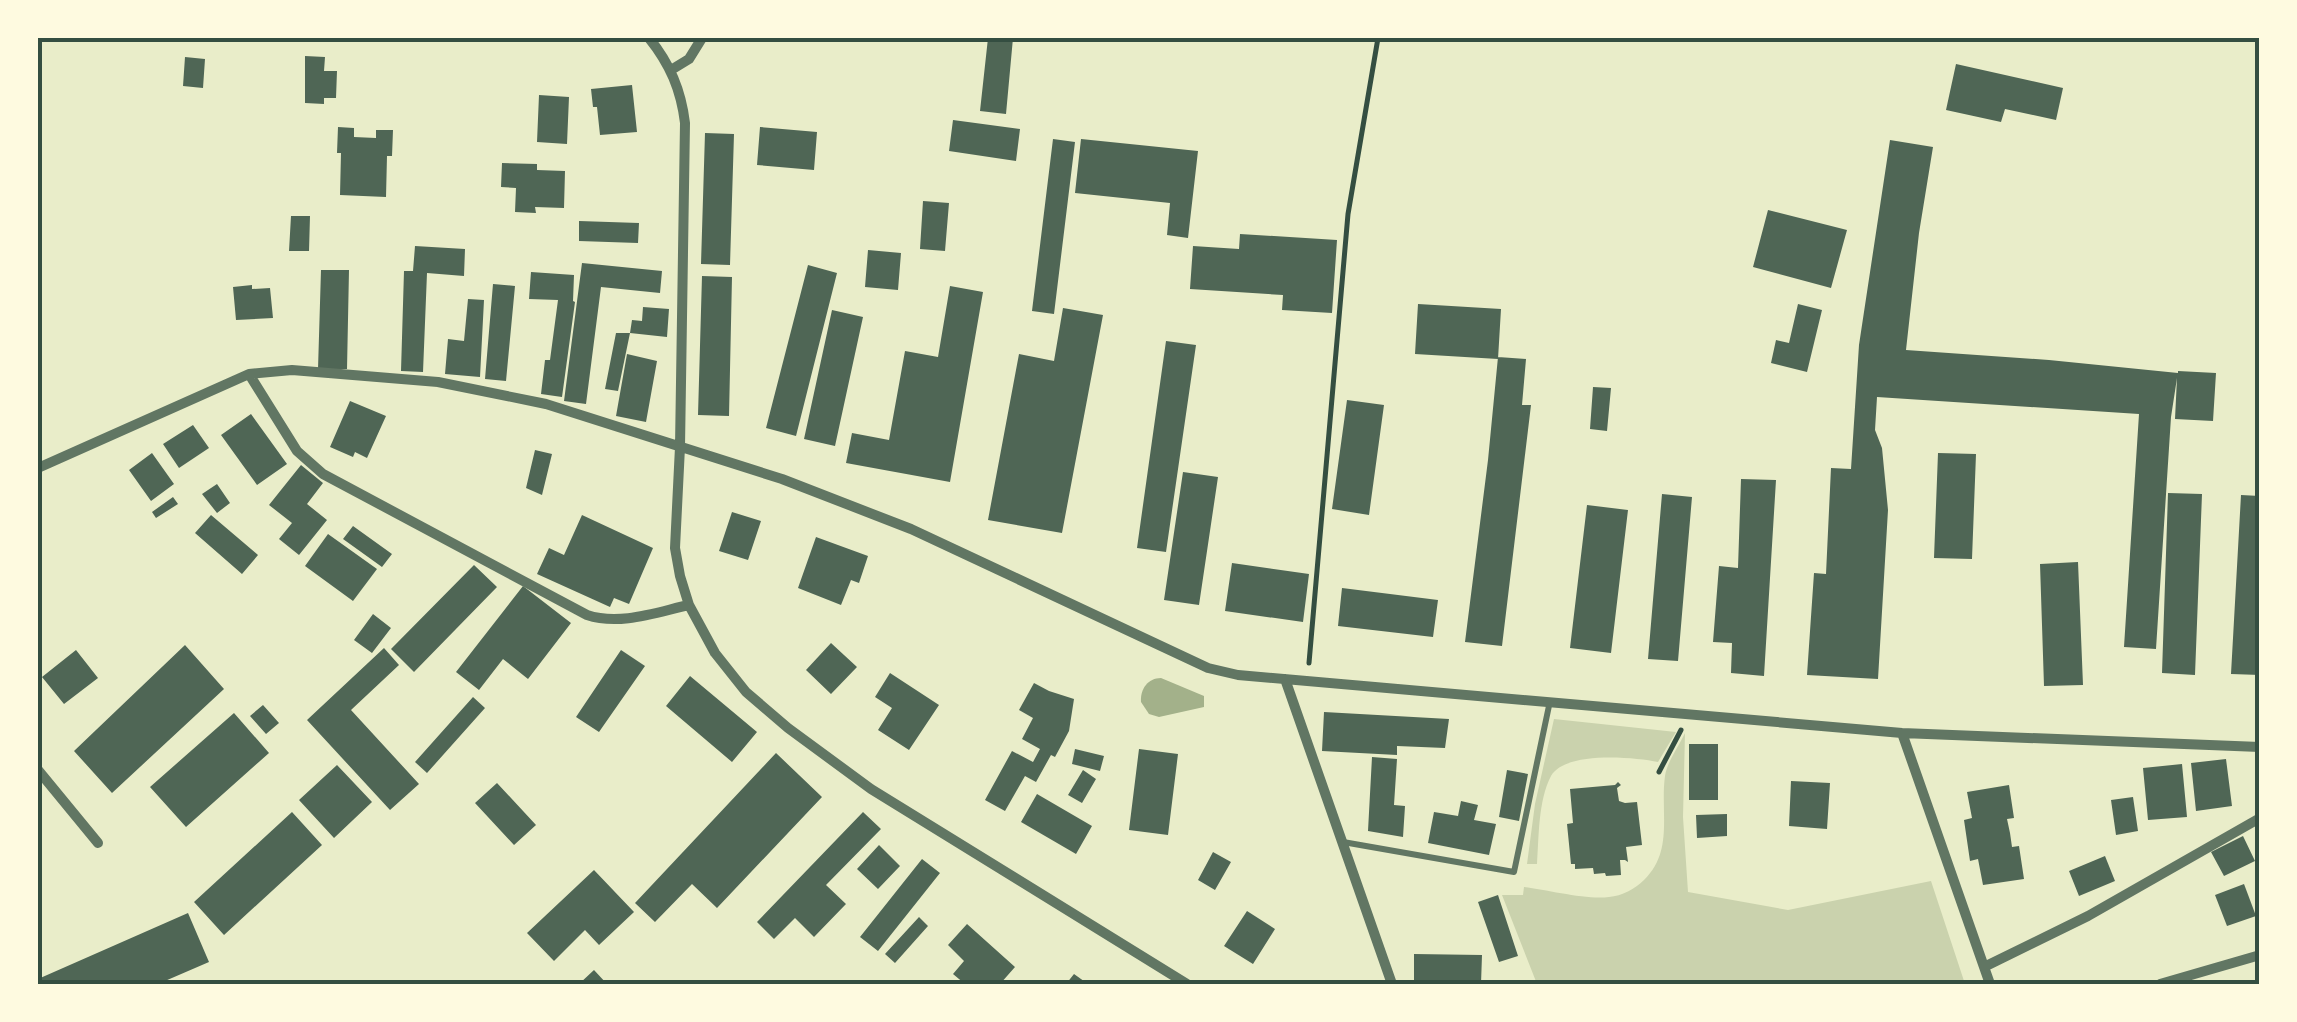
<svg xmlns="http://www.w3.org/2000/svg" width="2297" height="1022" font-family="'Roboto Condensed',sans-serif">
<style>
.green{fill:#cad2ad}
.water{fill:#a3b18a}
.building{fill:#4f6655}
.lines{fill:none;stroke-linecap:round;stroke-linejoin:round}
.path{stroke:#344e41;stroke-width:5}
.service{stroke:#617663;stroke-width:6}
.minor{stroke:#617663;stroke-width:10}
.neatline{fill:none;stroke:#344e41;stroke-width:4}
</style>
<rect width="100%" height="100%" fill="#e9edc9"/>
<path class="green" d="M1554 719 1676 732 1658 762C1633 757 1565 751 1551 776 1538 801 1539 837 1537 864H1527L1535 804Z
M1685 733 1683 817 1688 892 1788 910 1931 881 1965 984H1537L1502 895H1523L1524 887C1548 890 1587 900 1609 897 1622 896 1635 889 1644 880 1674 851 1660 812 1665 776 1667 762 1679 746 1685 733Z"/>
<path class="water" d="M1161 678 1204 696V707L1159 717 1149 714 1141 702C1140 689 1148 678 1161 678Z"/>
<path class="building" d="M988 38H1013L1006 114 980 111Z
M305 56 325 57 324 71H337L336 98H324V104L305 103Z
M185 57 205 59 203 88 183 86Z
M1956 64 2063 88 2056 120 2005 109 2001 122 1946 110Z
M632 85 637 132 600 135 597 107H593L591 89Z
M539 95 569 97 567 144 537 142Z
M953 120 1020 129 1016 161 949 151Z
M338 127 354 128V137L376 138V130H393L392 156H387L386 197 340 195 341 153H337Z
M760 127 817 132 814 170 757 165Z
M705 133 734 134 730 265 701 264Z
M1053 139 1075 142 1054 314 1032 311Z
M1081 139 1198 151 1188 238 1167 235 1170 203 1075 193Z
M1890 140 1933 147 1919 233 1906 350 2049 360 2178 373V371L2216 373 2213 421 2175 419 2177 378 2171 417 2156 649 2124 647 2139 414 1877 397 1875 430 1882 448 1888 510 1878 679 1807 675 1814 573 1826 574 1831 468 1851 469 1859 345Z
M502 163 537 164V170L565 171 564 208 535 207 536 213 515 212 516 188 501 187Z
M923 201 949 203 945 251 920 249Z
M1768 210 1847 230 1831 288 1753 267Z
M291 216H310L309 251H289Z
M579 221 639 223 638 243 579 241Z
M1240 234 1337 240 1332 313 1282 310 1283 295 1190 289 1193 246 1239 249Z
M415 246 465 249 464 276 427 273 423 372 401 371 404 271H413Z
M868 250 901 253 898 290 865 287Z
M582 263 662 271 660 293 601 287 586 404 564 401Z
M808 265 837 273 796 436 766 428Z
M321 270H349L347 369H318Z
M531 272 574 275 573 301 575 302 562 397 541 394 545 360H550L558 300 529 299Z
M702 276 732 277 729 416 698 415Z
M493 284 515 286 506 381 485 379Z
M252 285V289L270 288 273 318 236 320 233 287Z
M950 286 983 292 950 482 846 463 852 433 889 440 905 351 938 357Z
M468 299 484 300 480 377 445 374 448 339 464 341Z
M1418 304 1501 309 1498 359 1415 354Z
M1798 304 1822 310 1807 372 1771 363 1776 340 1789 343Z
M643 307 669 309 667 337 630 333 632 320 642 321Z
M1063 308 1103 315 1062 533 988 520 1019 354 1054 361Z
M832 310 863 317 835 446 804 439Z
M616 333H630L618 391 605 389Z
M1166 341 1196 345 1166 552 1137 548Z
M627 354 657 361 646 422 616 416Z
M1498 357 1526 359 1522 405H1531L1502 646 1465 642 1488 460Z
M1593 387 1611 388 1607 431 1590 429Z
M1347 400 1384 405 1369 515 1332 509Z
M350 401 386 416 367 458 355 452 353 457 330 447Z
M251 414 287 464 257 485 221 435Z
M193 425 209 448 179 468 163 444Z
M535 450 552 454 542 495 526 488Z
M152 453 174 484 151 501 129 470Z
M1938 453 1976 454 1972 559 1934 558Z
M301 465 323 483 307 504 327 520 299 555 279 539 292 523 269 505Z
M1183 472 1218 477 1199 605 1164 600Z
M1741 479 1776 480 1764 676 1731 673 1732 643 1713 642 1719 566 1738 568Z
M217 484 230 503 217 513 202 494Z
M2168 493 2202 494 2195 675 2162 673Z
M1662 494 1692 497 1678 661 1648 659Z
M2241 495 2260 496V675L2231 674Z
M173 497 178 504 156 518 152 512Z
M1587 505 1628 510 1611 653 1570 648Z
M732 512 761 521 748 560 719 551Z
M211 515 258 555 242 574 195 533Z
M582 515 653 548 629 604 614 598 610 607 537 574 549 548 564 555Z
M353 526 392 554 382 567 343 539Z
M328 534 377 569 353 601 305 566Z
M816 537 868 556 859 583 851 580 841 605 798 588Z
M2078 562 2083 685 2044 686 2040 564Z
M1232 563 1309 574 1303 622 1225 611Z
M474 565 497 587 414 672 391 649Z
M523 586 571 623 528 679 503 659 479 690 456 672Z
M1342 588 1438 600 1433 637 1338 626Z
M373 614 391 628 372 653 354 640Z
M831 643 857 667 831 694 806 670Z
M185 645 224 689 112 793 74 751Z
M384 648 399 665 351 710 419 784 390 810 307 720Z
M76 650 98 678 64 704 42 677Z
M621 650 645 666 599 732 576 717Z
M890 673 939 705 909 750 878 730 892 708 875 697Z
M690 676 757 732 732 762 666 706Z
M1034 683 1049 691 1074 699 1069 731 1055 757 1051 755 1036 782 1025 776 1005 811 985 800 1012 751 1033 762 1040 749 1022 739 1033 718 1019 710Z
M473 697 485 708 427 773 415 762Z
M263 705 279 723 266 734 250 716Z
M1324 712 1449 719 1445 748 1397 746V755L1322 751Z
M234 713 269 753 186 827 150 787Z
M1689 744H1718V800H1689Z
M1075 749 1104 756 1100 771 1072 764Z
M1139 749 1178 754 1168 835 1129 830Z
M776 753 822 797 717 908 692 884 655 922 635 903Z
M1372 757 1397 759 1394 805 1405 806 1403 837 1368 831Z
M2226 759 2232 806 2196 811 2191 763Z
M2182 764 2187 817 2148 820 2143 768Z
M337 765 372 802 334 838 299 800Z
M1083 770 1096 779 1082 803 1068 795Z
M1507 770 1528 774 1519 821 1499 817Z
M1791 781 1830 783 1827 829 1789 826Z
M1618 782 1621 785 1617 788 1619 801 1625 803 1637 802 1642 845 1626 847 1628 862 1625 860H1620L1621 875 1606 876 1605 873 1594 874 1593 868 1575 869V864H1571L1567 824 1573 823 1570 789 1615 785Z
M497 783 536 825 514 845 475 803Z
M2009 785 2014 818 2007 819 2010 833 2012 847 2019 846 2024 879 1983 885 1978 859 1970 861 1964 820 1972 818 1967 792Z
M1037 794 1092 826 1076 854 1021 822Z
M2133 797 2138 831 2116 835 2111 800Z
M1461 801 1478 805 1474 820 1496 824 1489 855 1428 843 1434 812 1458 816Z
M292 812 322 845 224 935 194 902Z
M863 812 881 829 826 885 846 904 814 937 795 918 774 939 757 922Z
M1727 814V836L1697 838 1696 815Z
M2243 836 2255 861 2224 876 2211 852Z
M879 845 900 866 878 889 857 869Z
M1213 852 1231 862 1215 890 1198 880Z
M2105 856 2115 881 2079 896 2069 871Z
M922 859 940 873 878 951 860 937Z
M594 870 634 912 599 945 585 930 554 961 527 933Z
M2244 884 2256 916 2227 926 2215 895Z
M1498 895 1518 956 1499 962 1478 902Z
M1247 911 1275 929 1253 964 1224 946Z
M188 913 209 962 158 984H38V979Z
M919 917 928 926 895 963 885 954Z
M967 924 1015 967 1000 984H965L953 974 964 961 948 945Z
M1414 954 1482 955 1481 984H1414Z
M594 970 607 984H579Z
M1074 974 1088 984H1066Z"/>
<g class="lines">
<path class="path" d="M1309 663 1348 214 1378 38
M1659 772 1681 730"/>
<path class="service" d="M1343 842 1514 872 1550 701"/>
<path class="minor" d="M649 38C670 64 681 90 685 123L680 447 675 548 680 576 689 605 715 653 746 692 788 728 871 789 1187 984
M671 70 689 59 702 38
M249 374 297 451 323 474 587 615C620 626 657 612 689 605
M38 468 249 374 292 370 438 382 546 404 782 479 911 529 1208 668 1238 675 1902 733 2260 747
M1285 679 1392 984
M1902 733 1990 984
M38 770 98 843
M1984 967 2088 916 2260 818
M2160 984 2260 955"/>
</g>
<rect width="2297" height="1022" fill="none" stroke="#fefae0" stroke-width="80"/>
<rect x="40" y="40" width="2217" height="942" class="neatline"/>
</svg>
